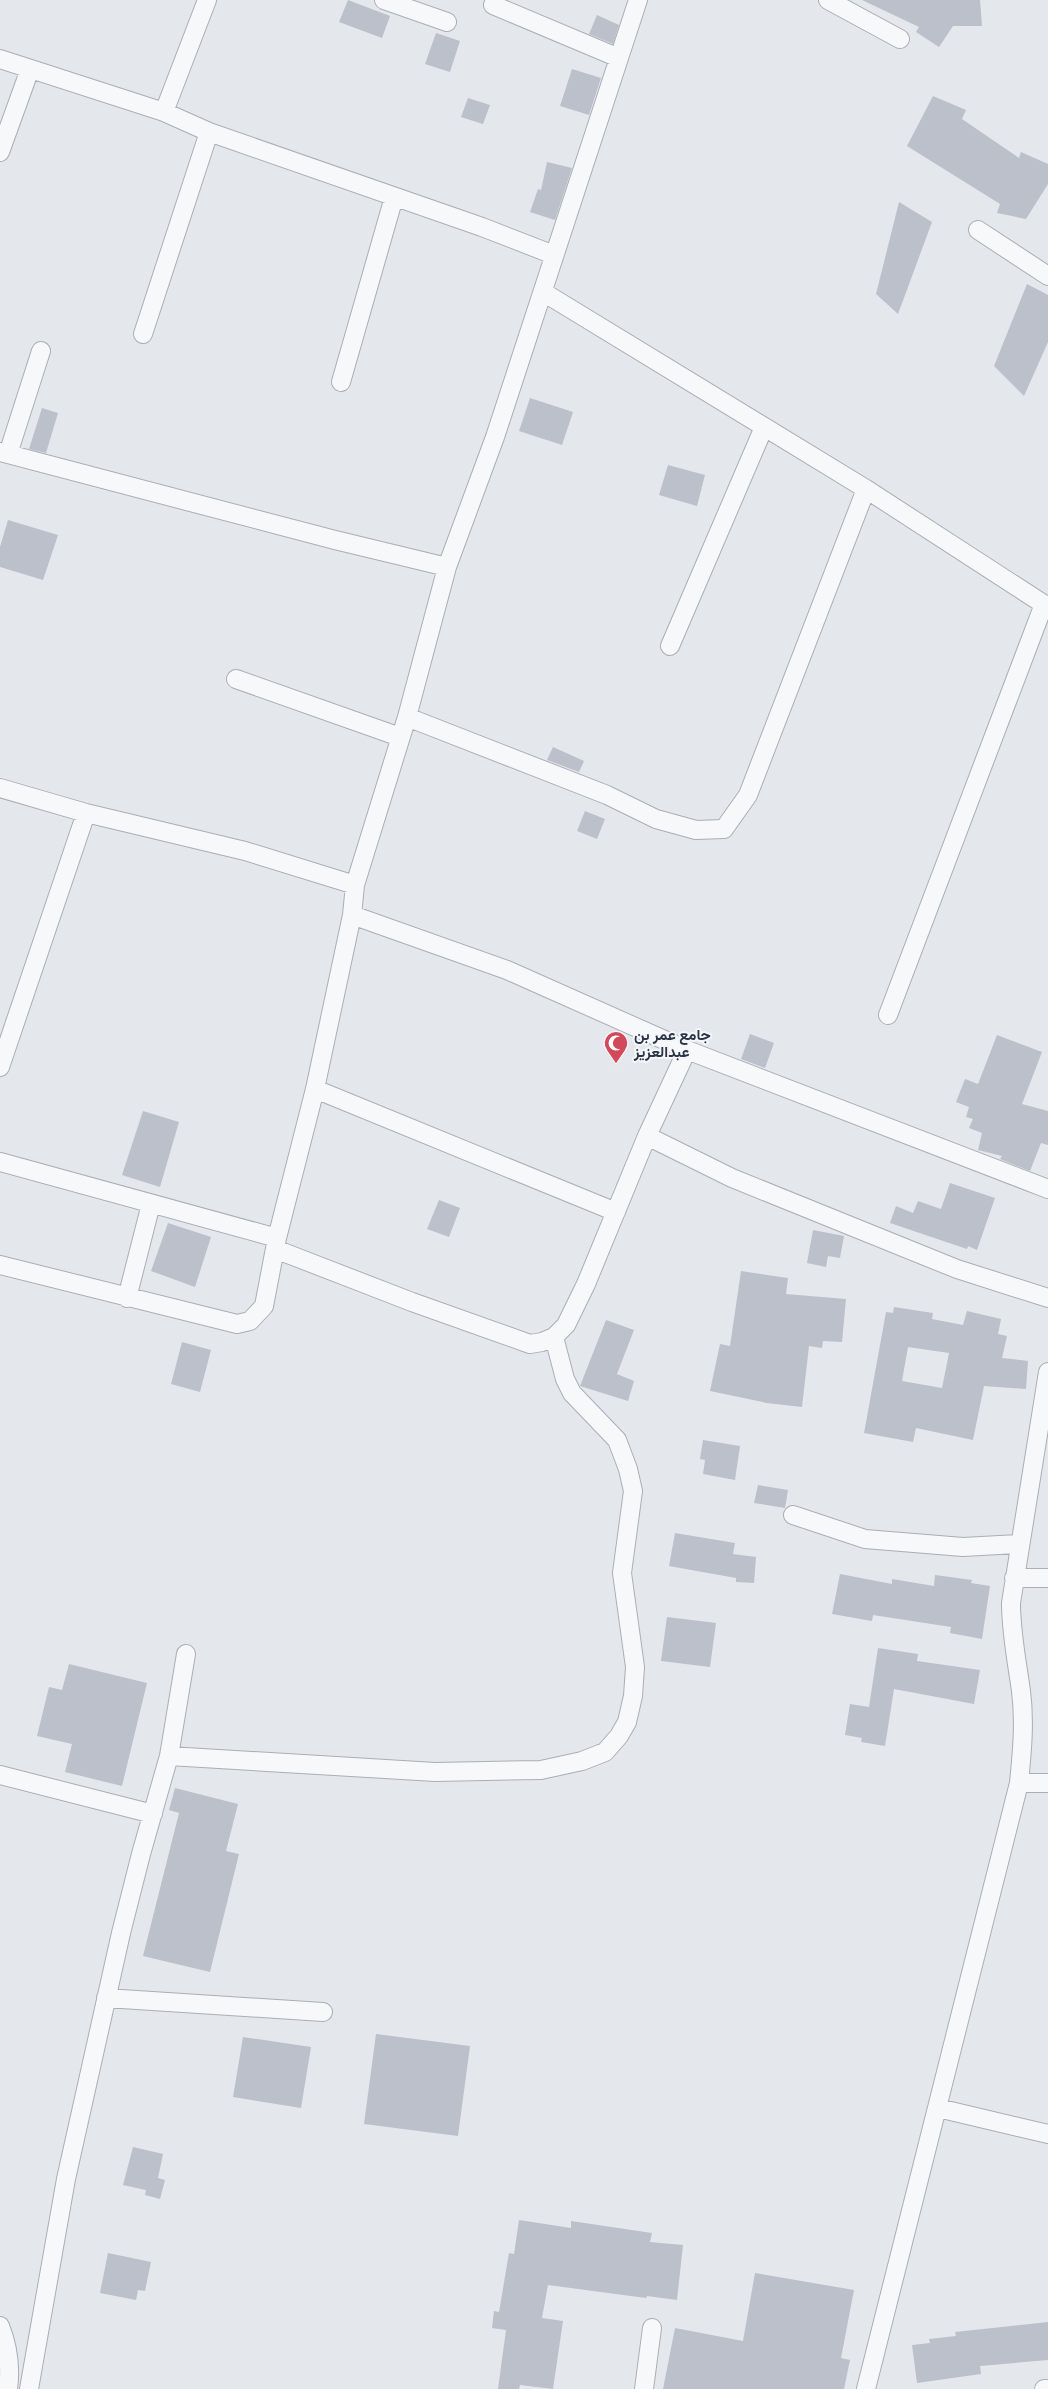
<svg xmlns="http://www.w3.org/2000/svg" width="1048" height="2389" font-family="'IBM Plex Sans',Vazirmatn,sans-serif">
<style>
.building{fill:#bbc0ca;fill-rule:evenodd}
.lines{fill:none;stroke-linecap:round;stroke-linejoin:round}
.street-casing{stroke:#a9aeb7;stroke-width:20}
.street{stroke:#f7f8fa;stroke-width:18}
.labels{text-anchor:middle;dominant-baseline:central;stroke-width:4;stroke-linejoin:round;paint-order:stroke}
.poi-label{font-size:15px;font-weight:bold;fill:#2b3445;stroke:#f4f6f9;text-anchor:start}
</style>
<rect width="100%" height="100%" fill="#e4e7ec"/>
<path class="building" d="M348 0 390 16 382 38 339 22Z
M862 0H980L982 26H953L939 47 916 32 919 27Z
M597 15 619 25 613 44 589 34Z
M436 33 460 41 450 72 425 64Z
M572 69 601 78 589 115 560 106Z
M933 96 966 110 962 119 1019 158 1021 152 1048 164V184L1026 219 997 213 1000 204 907 146Z
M468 98 490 105 483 124 461 117Z
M547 162 572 168 555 220 530 212 538 189 541 190Z
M899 202 932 222 898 314 876 294Z
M1027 284 1048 295V342L1024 396 994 366Z
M530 398 573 412 562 445 519 431Z
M42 408 58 413 46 453 29 449Z
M668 465 705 475 697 506 659 495Z
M8 520 58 535 43 580 0 567V547Z
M553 747 584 761 579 772 547 760Z
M585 811 605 819 597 839 577 831Z
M750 1034 774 1043 765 1068 741 1059Z
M997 1035 1042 1052 1022 1104 1048 1111V1145L1041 1143 1030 1171 1000 1159 1002 1156 978 1150 982 1133 969 1128 973 1119 966 1117 969 1107 956 1102 965 1079 978 1084Z
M143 1111 179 1122 160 1187 122 1175Z
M950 1183 995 1198 977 1250 968 1246 967 1249 890 1223 896 1206 913 1213 918 1201 941 1209Z
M439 1200 460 1208 449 1237 427 1229Z
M168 1223 211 1237 195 1287 151 1271Z
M813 1230 844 1236 840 1258 828 1256 826 1267 807 1263Z
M741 1271 788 1278 786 1294 846 1299 842 1342 823 1341 822 1348 809 1346 802 1407 767 1403 710 1391 720 1344 730 1346Z
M894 1307 933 1313 932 1319 963 1325 967 1311 1001 1319 998 1334 1007 1336 1002 1358 1028 1361 1026 1389 984 1386 973 1440 916 1428 913 1442 864 1433 886 1312 893 1313ZM908 1347 949 1353 942 1388 902 1381Z
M606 1320 634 1330 617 1374 634 1381 628 1401 580 1386Z
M182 1342 211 1350 200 1392 171 1384Z
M703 1440 740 1446 735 1480 703 1474 705 1460 700 1459Z
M758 1485 788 1490 785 1508 754 1503Z
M675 1533 735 1543 733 1554 756 1557 754 1583 736 1582V1578L669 1566Z
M840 1574 892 1584V1579L934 1586 935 1575 972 1580 971 1583 990 1586 982 1639 950 1633 951 1627 873 1615 872 1621 832 1614Z
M667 1617 716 1623 710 1667 661 1661Z
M878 1648 918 1654 917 1661 980 1670 974 1704 894 1689 885 1746 861 1742 862 1738 845 1735 850 1704 869 1707Z
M69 1664 147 1683 122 1786 65 1772 72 1744 37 1736 49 1687 62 1690Z
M175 1788 238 1804 226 1851 239 1854 210 1972 143 1956 179 1813 169 1810Z
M376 2034 470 2046 458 2136 364 2124Z
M243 2037 311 2047 301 2108 233 2097Z
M133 2147 163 2154 158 2178 165 2180 160 2199 145 2195 146 2190 123 2185Z
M519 2220 571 2228V2221L652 2233 650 2242 683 2245 677 2300 647 2296 646 2298 548 2285 542 2318 563 2321 553 2389 520 2385 519 2389H498L506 2330 492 2328 494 2311 499 2312 509 2253 514 2254Z
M108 2253 151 2262 145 2291 138 2290 136 2300 100 2293Z
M755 2273 854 2290 841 2358 850 2360 844 2389H663L675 2328 743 2341Z
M1048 2322V2360L980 2366 981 2374 917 2383 912 2345 930 2343 929 2339 956 2336 955 2332Z"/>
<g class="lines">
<g class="street-casing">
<path id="street" d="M384 0 447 22
M828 0 900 39
M493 5 619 58
M0 59 164 112 209 132 482 227 554 255
M164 112 207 0
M0 152 30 69
M978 230 1048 276
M543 292 866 489 1048 607
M143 334 209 132
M341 382 394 197
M0 452 335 540 447 567
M8 454 41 351
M670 646 764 427
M236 679 400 737
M407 717 607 795 656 819 696 830 724 829 748 795 866 489
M0 788 86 813 245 851 355 885
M352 915 507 970 687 1050 1048 1189
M888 1015 1044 604
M0 1067 86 813
M315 1089 616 1212
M647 1136 732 1178 957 1269 1048 1298
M0 1162 277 1238
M275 1249 412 1302 530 1344 542 1342 554 1337 566 1325 586 1284 647 1136 687 1050
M0 1265 237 1324 250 1321 264 1306 277 1238 315 1089 352 915 355 885 407 717 447 567 495 437 638 0
M127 1298 151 1204
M793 1515 865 1539 963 1547 1020 1544
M1014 1578H1048
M169 1756 435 1772 541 1770 582 1761 605 1752 619 1736 627 1722 633 1696 635 1667 622 1573 633 1491 628 1469 617 1440 572 1393 565 1379 554 1337
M0 1775 153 1814
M1019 1783H1048
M106 1998 323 2012
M938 2108 1048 2134
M0 2326C8 2346 11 2367 8 2389
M29 2389 66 2179 121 1933 141 1854 169 1756 186 1654
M644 2389 652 2328
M866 2389 1019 1783C1022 1752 1025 1722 1021 1691 1017 1662 1011 1633 1011 1603L1048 1372
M1044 2389H1048"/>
</g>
<use href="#street" class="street"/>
</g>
<defs>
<g id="mosque-pin" transform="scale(1.25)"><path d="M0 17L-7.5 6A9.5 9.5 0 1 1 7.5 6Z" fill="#d1495b" stroke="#f4f6f9"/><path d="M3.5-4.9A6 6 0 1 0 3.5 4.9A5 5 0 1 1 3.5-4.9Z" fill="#fff"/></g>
</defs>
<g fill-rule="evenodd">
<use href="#mosque-pin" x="616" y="1043"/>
</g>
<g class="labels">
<g class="poi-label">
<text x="634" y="1034">جامع عمر بن<tspan x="634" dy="17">عبدالعزيز</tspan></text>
</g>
</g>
</svg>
